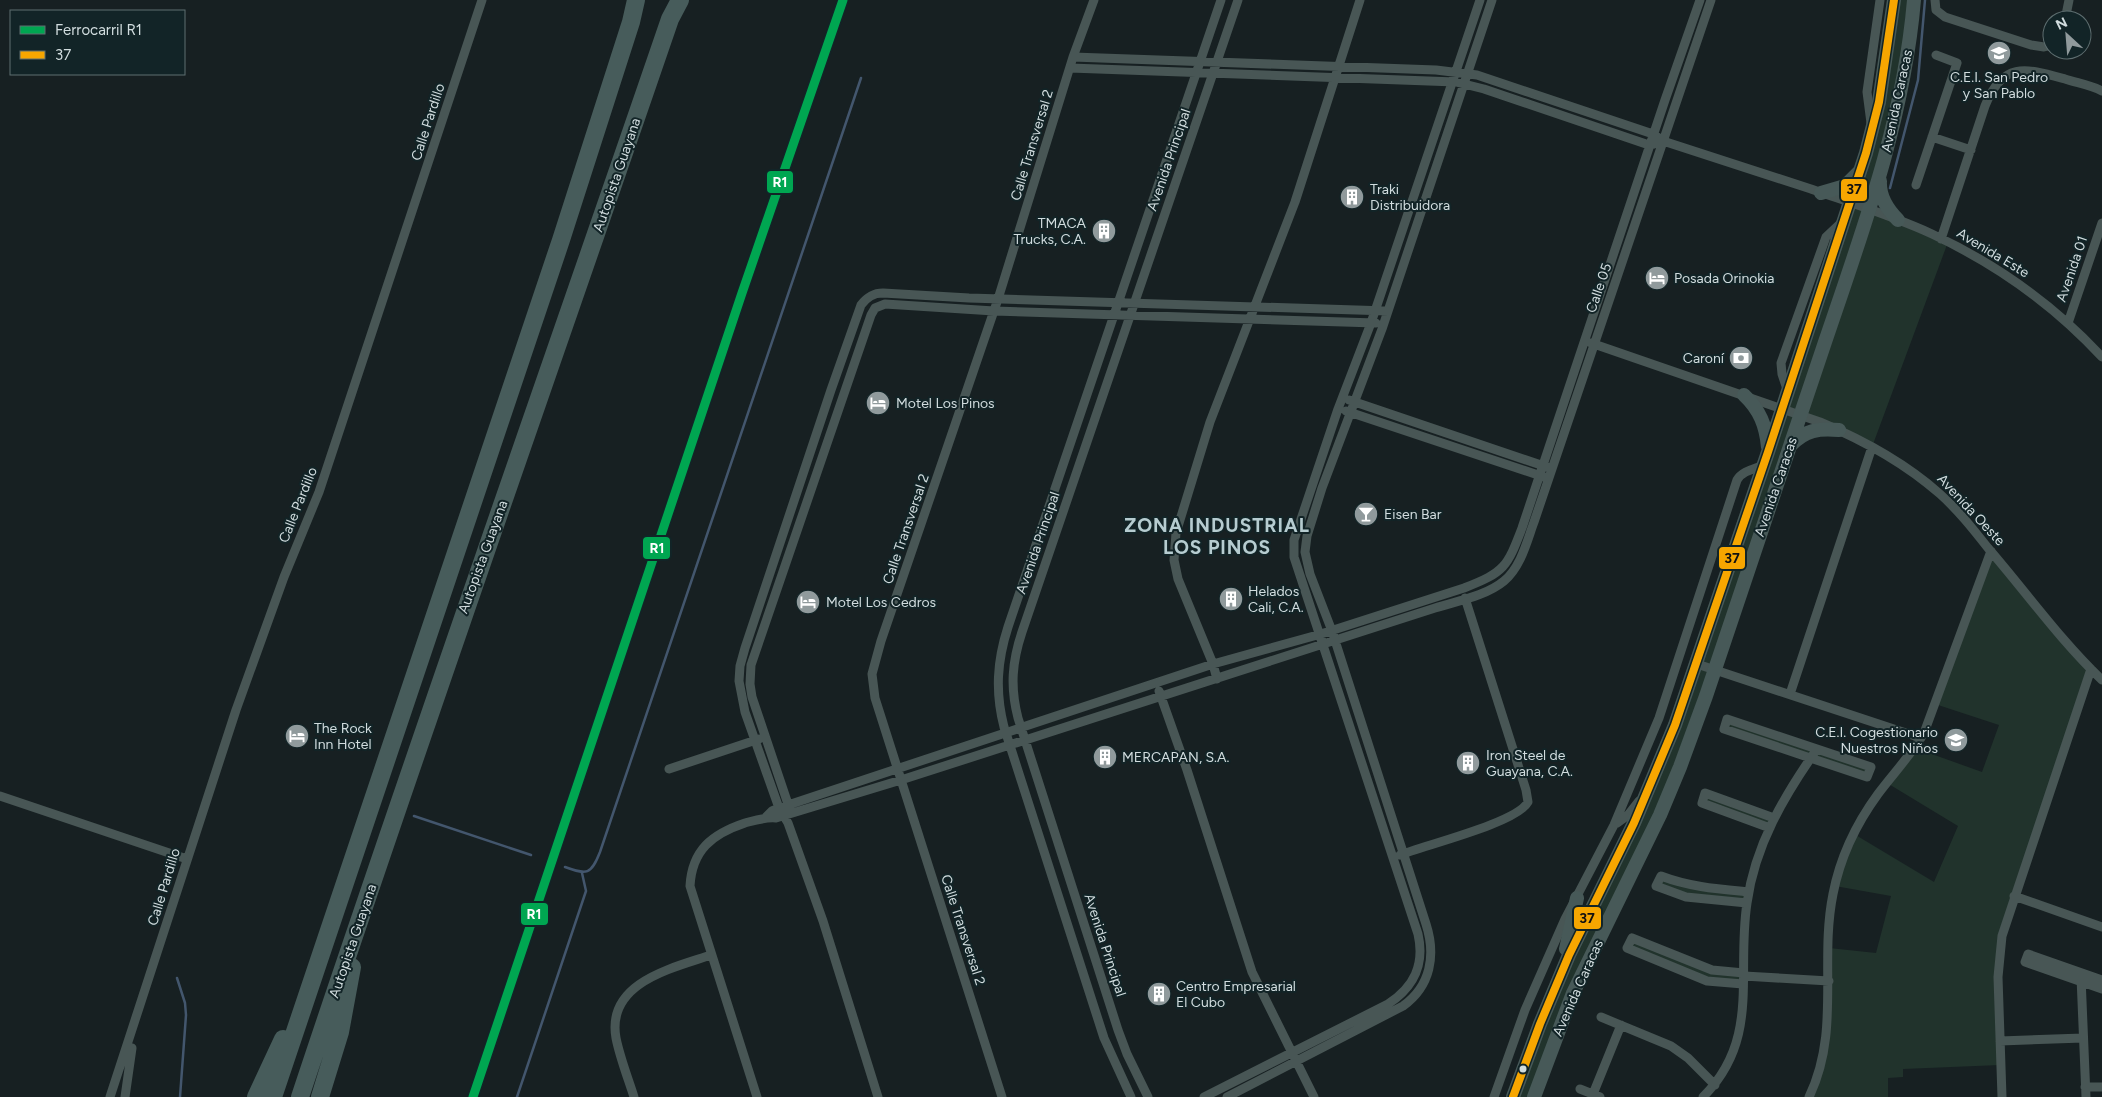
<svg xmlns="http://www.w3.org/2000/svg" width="2102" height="1097" font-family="Figtree,sans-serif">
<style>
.green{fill:#21332c}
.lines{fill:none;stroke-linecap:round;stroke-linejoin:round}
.stream{stroke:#43566d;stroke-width:2.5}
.street{stroke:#485655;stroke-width:9}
.secondary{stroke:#475958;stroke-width:14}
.highway{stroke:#475c5b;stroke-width:18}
.bus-1-casing{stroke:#122427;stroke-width:11}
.bus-1{stroke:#f7a600;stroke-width:8}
.rail-1-casing{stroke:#122427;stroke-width:12}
.rail-1{stroke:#00a651;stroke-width:9}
.bus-dot{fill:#d1dcde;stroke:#122427;stroke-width:2}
.labels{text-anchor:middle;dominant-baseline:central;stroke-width:4;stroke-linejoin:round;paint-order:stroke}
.poi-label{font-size:14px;fill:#d1dcde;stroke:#122427;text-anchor:start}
.street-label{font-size:14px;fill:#d1dcde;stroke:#122427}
.district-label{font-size:19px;font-weight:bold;letter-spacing:1px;fill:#b6ccd0;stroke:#122427}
.line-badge{stroke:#122427;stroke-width:2}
.badge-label{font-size:14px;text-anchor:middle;font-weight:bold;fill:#fff}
.pale-badge-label{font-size:14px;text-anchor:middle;font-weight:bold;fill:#111}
</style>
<rect width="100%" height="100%" fill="#172022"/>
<path class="green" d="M1894 0H1914L1869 209 1948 242 1872 447 1801 414 1774 492 1640 857 1534 1097H1513L1642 805 1851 202Z
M1991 551 2091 669 2002 936 2000 1065 1903 1069V1077L1888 1078V1097H1809L1820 1067 1829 948 1876 953 1891 896 1835 886 1854 834 1934 882 1958 826 1887 783 1915 748 1982 772 1999 725 1935 704Z
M1727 719 1871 767 1867 777 1724 729Z
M1705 793 1774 818 1770 828 1702 803Z
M1661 876 1749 892 1747 903 1697 899 1656 886Z
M1632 938 1704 968 1744 973 1743 984H1728L1627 948Z"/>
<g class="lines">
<path class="stream" d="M1890 188 1918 80 1925 0
M414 816 531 855
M565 867C587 875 591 875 600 852L861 78
M177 978 185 1003 186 1015 180 1097
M517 1097 586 891 582 873"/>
<path class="street" d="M1935 0 1936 10 1945 17 2031 45 2044 47 2052 45
M2065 20 2069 0
M1073 57 1436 70 1477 75 1653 134 1663 141C1713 157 1762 173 1811 189 1851 203 1893 216 1932 234 1996 264 2054 305 2102 357
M1070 68 1456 82 1484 89 1649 145 1654 144
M1871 123 1867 92 1880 0
M1932 137 1971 150
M1916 185 1957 63 1936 55
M1941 239 1985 106C2003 61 2025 68 2065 79 2077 83 2091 85 2102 91
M2068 323 2102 223
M1591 343 1820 422C1863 440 1905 463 1940 494 1958 510 1973 529 1988 548 2026 592 2060 640 2102 680
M1788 392 1782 374 1781 363 1826 237 1843 221
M1349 400 1547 467
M1346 411 1544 477
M1697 664 1921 738
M1217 679 1213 664 1178 579 1174 560 1176 533 1210 422 1295 202 1360 0
M1159 691 1187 770 1252 972 1314 1097
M1790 694 1872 447
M1727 719 1871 767 1867 777 1724 729Z
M669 769 759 739
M0 796 187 859
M790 810 752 697 750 684 751 665 871 315 875 308 885 304 994 311 1376 323
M766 817 772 811 779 808 1213 664 1321 634 1464 588C1505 572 1507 567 1522 528L1665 100 1700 0
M1617 823 1628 815 1639 801
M1770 828 1702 803 1705 793 1774 818
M1400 855C1425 845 1517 823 1528 802L1526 790 1465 598
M2014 896 2102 927
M1747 903 1686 897 1656 886 1661 876C1690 887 1718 889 1749 892
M1744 976 1829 981
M2081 977 2086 1097
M2102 980 2028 954 2025 962 2102 989
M1743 984 1707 981 1627 948 1632 938 1712 970 1744 973
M1601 1017 1671 1046 1688 1058 1715 1085
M2000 1041 2083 1038
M2085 1087H2102
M1580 1089 1600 1097
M1593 1094 1621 1025
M110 1097 236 710 284 577 319 492 482 0
M125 1097 132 1048
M634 1097C628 1078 620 1058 616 1038 606 982 673 968 711 955
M757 1097 690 886C692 850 712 834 745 823 756 820 765 817 776 818L901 780 1435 608C1457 601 1486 596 1504 581 1521 567 1527 541 1534 522L1711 0
M878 1097 823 921 788 823 779 808 745 712 739 681 740 666 745 648 831 390 861 305C867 297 873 293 883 293L969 298 1388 311
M1002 1097 875 698 872 674 881 641 998 299 1073 57 1094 0
M1131 1097 1104 1038 1004 727C995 692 997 661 1008 627L1221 0
M1148 1097 1127 1054 1118 1030 1018 718C1010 687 1012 662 1022 632L1238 0
M1204 1097 1388 1004C1414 987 1425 965 1418 934L1294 557V540L1338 409 1371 323 1480 0
M1227 1097 1403 1006C1431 986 1436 955 1426 924L1332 631 1310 574 1305 552 1307 536 1322 488 1382 329 1492 0
M1494 1097 1525 1010 1565 919 1614 825 1659 718 1737 480C1742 471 1754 469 1764 465
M1703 1097C1761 1039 1736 975 1747 903 1755 845 1784 796 1817 749
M1809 1097C1841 1031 1819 963 1833 894 1840 858 1856 824 1878 794 1893 774 1911 755 1924 733L1991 551
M2002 1097 1998 977 2002 936 2091 669"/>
<path class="secondary" d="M1880 181C1879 197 1887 209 1898 220
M1821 193 1845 186 1859 172
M1744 395C1760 410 1766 426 1768 447
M1791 445C1805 430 1819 428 1839 430
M1566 949 1577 898
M1513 1097 1540 1024 1569 955 1634 823 1675 725 1768 452 1866 153 1879 102 1894 0
M1534 1097 1573 993 1660 815 1680 767 1706 696C1745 578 1785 460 1825 342 1863 230 1904 119 1914 0"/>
<path class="highway" d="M256 1097 283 1039
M273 1097 561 240 631 22 636 0
M300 1097C420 736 547 378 670 19L680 0
M320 1097 340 1032 352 967"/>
<g class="bus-1-casing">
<path id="bus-1" d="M1513 1097 1540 1024 1569 955 1634 823 1675 725 1768 452 1866 153 1879 102 1894 0"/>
</g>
<use href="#bus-1" class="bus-1"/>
<g class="rail-1-casing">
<path id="rail-1" d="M473 1097 742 293 843 0"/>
</g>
<use href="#rail-1" class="rail-1"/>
</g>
<defs>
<g id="school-disc" transform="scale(1.25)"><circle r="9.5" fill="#909a9c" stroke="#122427"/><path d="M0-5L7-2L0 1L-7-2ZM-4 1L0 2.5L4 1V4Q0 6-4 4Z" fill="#fff"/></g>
<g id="building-disc" transform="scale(1.25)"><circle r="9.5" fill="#909a9c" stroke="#122427"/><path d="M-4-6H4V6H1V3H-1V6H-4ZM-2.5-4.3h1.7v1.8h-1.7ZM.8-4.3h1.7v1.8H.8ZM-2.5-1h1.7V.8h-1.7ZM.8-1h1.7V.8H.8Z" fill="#fff"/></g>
<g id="hotel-disc" transform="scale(1.25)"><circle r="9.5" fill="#909a9c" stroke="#122427"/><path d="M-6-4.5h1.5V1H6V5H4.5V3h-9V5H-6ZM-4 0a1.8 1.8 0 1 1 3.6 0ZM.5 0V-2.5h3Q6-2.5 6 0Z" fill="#fff"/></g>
<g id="bank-disc" transform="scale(1.25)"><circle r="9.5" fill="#909a9c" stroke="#122427"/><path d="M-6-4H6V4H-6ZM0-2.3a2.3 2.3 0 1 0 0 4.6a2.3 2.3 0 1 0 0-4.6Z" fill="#fff"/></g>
<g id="bar-disc" transform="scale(1.25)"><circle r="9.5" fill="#909a9c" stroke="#122427"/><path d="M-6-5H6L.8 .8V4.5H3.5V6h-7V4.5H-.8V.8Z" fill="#fff"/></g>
</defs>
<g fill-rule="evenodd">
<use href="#school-disc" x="1999" y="53"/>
<use href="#building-disc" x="1352" y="197"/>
<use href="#building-disc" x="1104" y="231"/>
<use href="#hotel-disc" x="1657" y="278"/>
<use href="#bank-disc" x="1741" y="358"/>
<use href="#hotel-disc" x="878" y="403"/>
<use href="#bar-disc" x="1366" y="514"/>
<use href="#building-disc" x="1231" y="599"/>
<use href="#hotel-disc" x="808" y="602"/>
<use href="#hotel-disc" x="297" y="736"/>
<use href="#school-disc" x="1956" y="740"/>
<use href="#building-disc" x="1105" y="757"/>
<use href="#building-disc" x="1468" y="763"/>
<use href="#building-disc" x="1159" y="994"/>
</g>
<circle class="bus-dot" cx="1523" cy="1069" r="4.5"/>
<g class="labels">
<g class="poi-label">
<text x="1999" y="77" text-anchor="middle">C.E.I. San Pedro<tspan x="1999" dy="16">y San Pablo</tspan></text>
<text x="1370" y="189">Traki<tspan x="1370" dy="16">Distribuidora</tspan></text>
<text x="1086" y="223" text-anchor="end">TMACA<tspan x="1086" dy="16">Trucks, C.A.</tspan></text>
<text x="1674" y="278">Posada Orinokia</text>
<text x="1724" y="358" text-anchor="end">Caroní</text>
<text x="896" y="403">Motel Los Pinos</text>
<text x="1384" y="514">Eisen Bar</text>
<text x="1248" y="591">Helados<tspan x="1248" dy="16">Cali, C.A.</tspan></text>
<text x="826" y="602">Motel Los Cedros</text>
<text x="314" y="728">The Rock<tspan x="314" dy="16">Inn Hotel</tspan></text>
<text x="1938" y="732" text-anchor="end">C.E.I. Cogestionario<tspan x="1938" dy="16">Nuestros Niños</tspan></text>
<text x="1486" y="755">Iron Steel de<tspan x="1486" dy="16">Guayana, C.A.</tspan></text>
<text x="1122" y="757">MERCAPAN, S.A.</text>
<text x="1176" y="986">Centro Empresarial<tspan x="1176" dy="16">El Cubo</tspan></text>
</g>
<g class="street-label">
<text transform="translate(1897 101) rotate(-78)">Avenida Caracas</text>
<text transform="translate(428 122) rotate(-72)">Calle Pardillo</text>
<text transform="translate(1032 145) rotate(-73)">Calle Transversal 2</text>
<text transform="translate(1169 160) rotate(-71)">Avenida Principal</text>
<text transform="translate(617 175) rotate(-71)">Autopista Guayana</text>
<text transform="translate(1993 253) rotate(31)">Avenida Este</text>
<text transform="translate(2072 269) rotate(-71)">Avenida 01</text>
<text transform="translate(1599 288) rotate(-71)">Calle 05</text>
<text transform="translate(1776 487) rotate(-71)">Avenida Caracas</text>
<text transform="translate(298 505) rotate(-68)">Calle Pardillo</text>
<text transform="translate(1971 510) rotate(47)">Avenida Oeste</text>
<text transform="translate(906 529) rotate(-71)">Calle Transversal 2</text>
<text transform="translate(1038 543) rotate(-71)">Avenida Principal</text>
<text transform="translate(483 557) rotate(-70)">Autopista Guayana</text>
<text transform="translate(164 887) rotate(-73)">Calle Pardillo</text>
<text transform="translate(963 930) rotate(72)">Calle Transversal 2</text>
<text transform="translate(353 941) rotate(-71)">Autopista Guayana</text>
<text transform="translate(1105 945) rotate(72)">Avenida Principal</text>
<text transform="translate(1578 988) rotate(-66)">Avenida Caracas</text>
</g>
<g class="district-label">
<text x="1217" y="525">ZONA INDUSTRIAL<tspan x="1217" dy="22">LOS PINOS</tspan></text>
</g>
</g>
<g class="line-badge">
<rect x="766" y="170" width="28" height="24" rx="5" fill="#00a651"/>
<rect x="1840" y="178" width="28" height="24" rx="5" fill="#f7a600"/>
<rect x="642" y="536" width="29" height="24" rx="5" fill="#00a651"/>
<rect x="1718" y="546" width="28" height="24" rx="5" fill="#f7a600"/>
<rect x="520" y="902" width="29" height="24" rx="5" fill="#00a651"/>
<rect x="1573" y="906" width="29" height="24" rx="5" fill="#f7a600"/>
</g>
<g class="badge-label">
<text x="780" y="187">R1</text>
<text x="657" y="553">R1</text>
<text x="534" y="919">R1</text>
</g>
<g class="pale-badge-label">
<text x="1854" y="194">37</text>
<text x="1732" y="563">37</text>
<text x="1587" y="923">37</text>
</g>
<rect x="10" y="10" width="175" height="65" fill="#122427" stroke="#5e6e70"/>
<rect x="20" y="26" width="25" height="8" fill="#00a651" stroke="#5e6e70"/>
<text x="55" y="35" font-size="15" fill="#d1dcde">Ferrocarril R1</text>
<rect x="20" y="51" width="25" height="8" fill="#f7a600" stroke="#5e6e70"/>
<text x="55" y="60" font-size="15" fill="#d1dcde">37</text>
<g transform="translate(2067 35) rotate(334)"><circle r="24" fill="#122427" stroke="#5e6e70"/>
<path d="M0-4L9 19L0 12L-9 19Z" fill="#909a9c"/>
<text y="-8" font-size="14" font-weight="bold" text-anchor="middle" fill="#d1dcde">N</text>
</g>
</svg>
